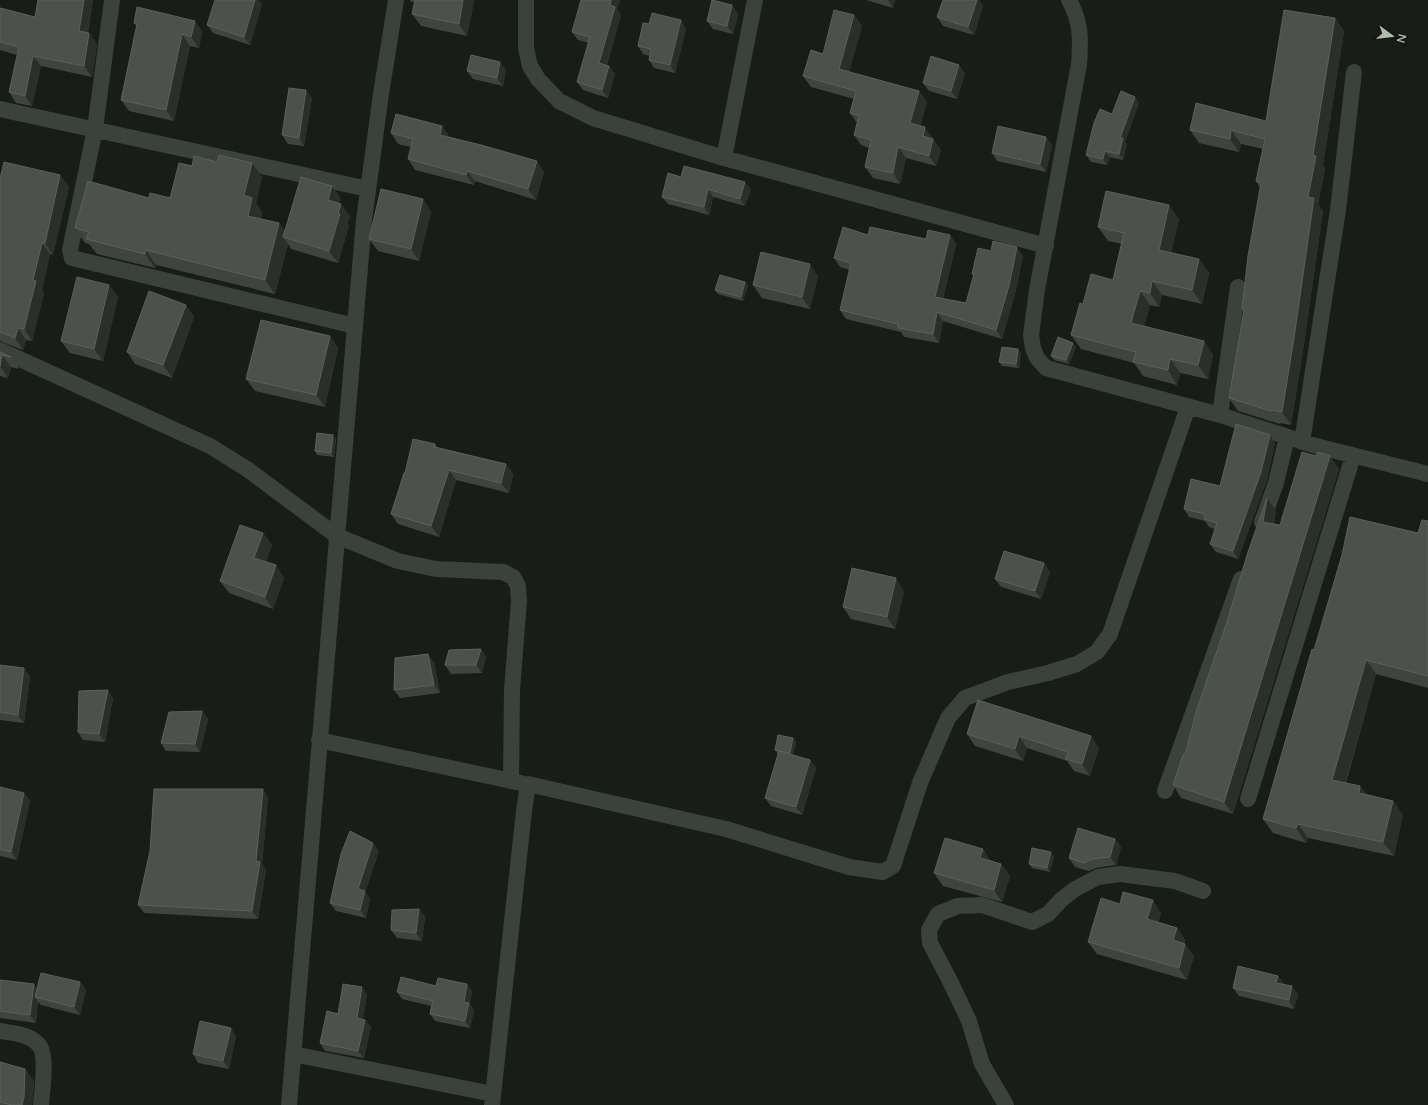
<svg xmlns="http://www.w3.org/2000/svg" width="1428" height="1105" font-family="'Varela Round',sans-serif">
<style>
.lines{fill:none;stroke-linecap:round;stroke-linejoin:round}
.minor{stroke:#3b413b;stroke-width:16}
.wall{fill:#3f443f}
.shaded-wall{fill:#2b2f2b}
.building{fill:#4c514b;stroke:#5b625a}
</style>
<rect width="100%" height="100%" fill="#1a1c1a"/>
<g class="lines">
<path class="minor" d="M112 0 95 129 70 250 72 258 355 326
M526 0V48L530 66 538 79 559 101 593 118 724 158
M755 0 724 158 1046 246
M1069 0C1081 22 1081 39 1079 64L1037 290 1031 335 1033 348 1037 358 1046 368 1220 415 1316 446 1428 474
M0 109 368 189
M0 350 210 446 247 469 337 536 398 561 436 569 503 572 513 577 518 586 519 601 512 690 511 781
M1220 415 1238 287
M1302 442 1338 210 1354 72
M1262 522 1276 483 1287 437
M319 740 521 783
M1165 791 1241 579
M1248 799 1353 456
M0 1031C12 1033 29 1034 38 1044 48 1053 42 1092 41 1105
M293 1054 493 1094
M289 1105 364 220 381 94 396 0
M492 1105 524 811 528 784 726 829 849 867 883 872 893 866 920 783 948 718 965 698 1008 682 1048 673 1077 664 1097 652 1110 634 1188 407
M1006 1105 982 1064 969 1021 950 981 930 943 929 930 938 914 958 906 982 905 1032 922 1048 914 1061 900 1075 889 1098 877 1120 874 1175 881 1203 891"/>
</g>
<path class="wall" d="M38 0H93L88 33H89L97 44 92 77 41 66 32 106 16 103 9 92 17 55 0 50V8L35 17Z
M410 0H473L474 1 467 36 421 26 412 14 415 2H411Z
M581 0H620L617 9 621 15 607 65 609 66 615 74 608 98 583 90 577 82 588 43 578 40 572 32Z
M866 0H895L893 8Z
M262 4 250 45 213 33 207 25Z
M732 5 738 14 733 34 713 29 707 21Z
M983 6 974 35 943 26 937 17Z
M854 15 862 26 849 72 919 91 927 102 920 126 933 138 932 139H933L941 150 936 166 906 158 900 184 873 178 865 167 869 148 861 145 854 135 857 123 850 113 854 99 811 87 803 76 823 54Z
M1335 18 1344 31 1323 165 1325 169 1318 204 1323 211 1303 351 1291 425 1280 423V424L1238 411 1229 398 1244 312 1242 309 1260 188 1256 181 1263 149 1241 144 1239 152 1199 143 1190 130 1266 121Z
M195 21 202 32 199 48 190 46 174 121 129 111 121 100 137 27 134 23Z
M649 24 686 29 675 73 654 68 649 60 650 56 643 54 638 46Z
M506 70 503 86 473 79 467 71Z
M965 73 957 99 929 91 923 83Z
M1135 97 1139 103 1125 142 1127 144 1123 160 1110 157 1107 165 1091 162 1086 155 1112 114Z
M312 98 304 146 288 144 282 135Z
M391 133 450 137 544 172 536 200 475 181 474 185 415 170 408 159 411 147 398 144Z
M1046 137 1052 145 1046 172 997 161 992 153Z
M192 166 262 177 256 203 262 212 261 219 279 223 285 231 332 186 340 198 339 203 350 216 347 224 349 226 338 263 291 249 288 244 275 294 156 265 155 268 97 254 89 244 85 243 75 228 149 198H170Z
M60 175 69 187 53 255 50 254 42 290 44 293 32 341 26 340 23 350 0 341V179Z
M681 177 751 189 745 206 713 197 709 215 668 204 662 197Z
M423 199 431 212 419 261 378 251 369 239Z
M1179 219 1171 253 1199 259 1209 273 1202 304 1162 295 1159 307 1150 305 1144 326 1204 341 1213 355 1208 379 1180 373 1177 385 1143 376 1134 363 1081 349 1071 335 1113 280 1122 244 1108 241 1098 227Z
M868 235 926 239 950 235 956 244 943 299 966 303 974 276 972 274 991 251 1023 256 1015 294 1002 339 943 321 939 343 904 337 901 332 846 319 840 310 850 270 840 267 834 258Z
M818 276 810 309 762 298 753 285Z
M745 282 748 286 743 301 718 294 715 290Z
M109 285 118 297 103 361 70 353 61 341Z
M186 305 194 317 172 378 135 364 127 352Z
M330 336 338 348 325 407 255 391 246 379Z
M1076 347 1069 364 1054 360 1051 356Z
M1018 349 1021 353 1019 368 1002 366 999 362Z
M0 352 11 357 19 369 11 367 8 378 0 376Z
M336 439 334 457 317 455 315 451Z
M1275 443 1267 480 1238 559 1216 552 1210 544 1215 529 1209 527 1205 521 1189 517 1184 509 1220 486Z
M435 444 437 447 506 464 513 474 509 493 456 480 439 537 398 524 391 514 405 473Z
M1339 469 1233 814 1181 798 1173 785 1185 755 1276 511 1274 524 1280 525Z
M1428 521V688L1376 674 1346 783 1360 786 1366 794 1393 801 1403 815 1394 856 1308 838 1306 843 1273 833 1263 819 1314 650Z
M263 533 272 545 266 562 284 578 273 609 229 593 220 581Z
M1044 563 1050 572 1041 599 1001 587 995 579Z
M904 591 895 629 851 619 843 607Z
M481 649 486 657 482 673 451 674 445 665Z
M434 662 440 693 400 698 394 690Z
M0 665 24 668 30 677 24 723 0 720Z
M113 698 105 742 83 740 78 732Z
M978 700 1099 748 1090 776 1074 771 1067 761 1027 748 1023 761 975 746 967 734Z
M202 711 208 719 200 752 166 751 161 743Z
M793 738 796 742 793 755 810 760 816 768 802 815 771 806 765 798 778 754 775 750Z
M0 787 24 793 30 801 17 860 0 856Z
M263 789 268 798 262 864 266 870 258 919 144 913 138 905Z
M1115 839 1121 847 1116 865 1096 868 1089 871 1075 867 1069 858Z
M983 849 990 860 1001 864 1010 876 1002 902 943 886 934 873Z
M379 851 365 892 370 899 366 918 336 911 330 903Z
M1054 856 1050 872 1032 868 1029 864Z
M1120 904 1161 913 1158 922 1177 928 1185 940 1184 943 1194 956 1187 980 1097 954 1088 942Z
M419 909 425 917 422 941 397 938 391 930Z
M1278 976 1284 984 1298 994 1294 1009 1239 996 1233 988Z
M0 980 34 984 37 989 80 982 86 990 80 1015 41 1005 38 1002 36 1023 0 1018Z
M467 984 472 991 470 1004 474 1010 470 1028 435 1021 430 1014 431 1006 402 999 397 992 436 986Z
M362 987 367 995 363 1019 365 1020 371 1027 364 1058 325 1051 320 1043 338 1014Z
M236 1036 229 1069 198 1063 193 1054Z
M0 1062 25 1069 34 1081 32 1105H0Z"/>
<path class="shaded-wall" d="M84 0H93L86 42 79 31Z
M255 0H259L262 4 250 45 244 37Z
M463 0H473L474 1 467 36 459 24Z
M611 0H620L617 9 621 15 605 71 599 63 610 5Z
M888 0H895L893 8Z
M977 0H979L983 6 974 35 968 27Z
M732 5 738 14 733 34 727 26Z
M854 15 862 26 847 80 839 69Z
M1335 18 1344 31 1323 165 1325 169 1318 204 1323 211 1303 351 1291 425 1282 412 1308 197 1313 155Z
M681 20 686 29 675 73 670 65Z
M195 21 202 32 199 48 191 37Z
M89 33 97 44 92 77 84 66Z
M182 34 190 46 174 121 166 110Z
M33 56 41 66 32 106 25 96Z
M500 62 506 70 503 86 497 78Z
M959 65 965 73 957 99 951 91Z
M609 66 615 74 608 98 602 90Z
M306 90 312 98 304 146 299 138Z
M919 91 927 102 918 134 910 123Z
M1135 97 1139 103 1125 142 1127 144 1123 160 1119 154 1120 138Z
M442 126 450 137 447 146 440 135Z
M925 127 933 138 930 147 923 136Z
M1231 130 1241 144 1239 152 1230 139Z
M1046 137 1052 145 1046 172 1040 164Z
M933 139 941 150 936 166 929 156Z
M898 147 906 158 900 184 893 173Z
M1105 151 1110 157 1107 165 1103 159Z
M537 161 544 172 536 200 528 189Z
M252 163 262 177 256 203 262 212 258 231 248 216 244 195Z
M467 171 475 181 474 185 466 175Z
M60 175 69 187 53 255 45 243Z
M745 182 751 189 745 206 740 199Z
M332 186 340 198 336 212 328 200Z
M708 189 713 197 709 215 704 207Z
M423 199 431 212 419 261 411 249Z
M341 204 350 216 347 224 349 226 338 263 329 251Z
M1169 205 1179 219 1169 264 1159 250Z
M279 223 290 238 283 237 288 244 275 294 265 280Z
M950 235 956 244 941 306 935 297Z
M42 243 50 254 42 290 44 293 32 341 24 329 33 280Z
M1017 247 1023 256 1015 294 1002 339 996 330Z
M146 250 156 265 155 268 145 254Z
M1199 259 1209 273 1202 304 1192 290Z
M810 264 818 276 810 309 802 297Z
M1152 281 1162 295 1159 307 1150 293Z
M745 282 748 286 743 301 741 297Z
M109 285 118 297 103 361 94 349Z
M1140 291 1150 305 1141 337 1131 323Z
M186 305 194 317 172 378 163 365Z
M937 312 943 321 939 343 933 334Z
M18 328 26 340 23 350 15 338Z
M330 336 338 348 325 407 316 395Z
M1204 341 1213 355 1208 379 1198 365Z
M1073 343 1076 347 1069 364 1066 360Z
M1018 349 1021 353 1019 368 1016 364Z
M2 355 11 367 8 378 0 366Z
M1170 359 1180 373 1177 385 1168 370Z
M333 435 336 439 334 457 331 453Z
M1270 435 1275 443 1267 480 1238 559 1233 551Z
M1330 456 1339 469 1233 814 1224 802Z
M506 464 513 474 509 493 501 483Z
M449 470 456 480 439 537 431 526Z
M1267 498 1276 511 1272 534 1263 522Z
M263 533 272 545 263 570 254 558Z
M1044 563 1050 572 1041 599 1035 591Z
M276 565 284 578 273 609 265 597Z
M896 578 904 591 895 629 887 617Z
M481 649 486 657 482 673 476 665Z
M428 654 434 662 440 693 434 685Z
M1366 660 1376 674 1342 794 1332 780Z
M24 668 30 677 24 723 18 715Z
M108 690 113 698 105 742 99 734Z
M202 711 208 719 200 752 195 744Z
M1019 736 1027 748 1023 761 1015 749Z
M1091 736 1099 748 1090 776 1082 764Z
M793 738 796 742 793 757 790 753Z
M810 760 816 768 802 815 796 807Z
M1360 786 1370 800 1359 793Z
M263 789 268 798 262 864 266 870 258 919 252 911 256 861Z
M24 793 30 801 17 860 11 852Z
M1393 801 1403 815 1394 856 1383 842Z
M1298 824 1308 838 1306 843 1296 828Z
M1115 839 1121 847 1116 865 1110 857Z
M373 843 379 851 365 892 370 899 366 918 360 910 358 889Z
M983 849 991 862 980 858Z
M1051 852 1054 856 1050 872 1047 868Z
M1001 864 1010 876 1002 902 994 890Z
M1153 900 1161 913 1156 931 1147 919Z
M419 909 425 917 422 941 416 933Z
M1177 928 1185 940 1182 952 1173 940Z
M1185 944 1194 956 1187 980 1179 968Z
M1278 976 1284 984 1282 991 1276 983Z
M80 982 86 990 80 1015 74 1007Z
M34 984 40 993 35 997 38 1002 36 1023 30 1015Z
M467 984 472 991 470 1004 474 1010 470 1028 465 1021 464 1002Z
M1292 986 1298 994 1294 1009 1289 1000Z
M362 987 367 995 362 1025 357 1018Z
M365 1020 371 1027 364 1058 358 1051Z
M231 1028 236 1036 229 1069 223 1061Z
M25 1069 34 1081 32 1105H22Z"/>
<path class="building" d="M38 0H84L79 31 89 33 84 66 33 56 25 96 9 92 19 47 0 42V8L35 17Z
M215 0H255L244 37 207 25Z
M415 0H463L459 24 412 14Z
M581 0H611L610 5 615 7 599 63 609 66 602 90 577 82 590 37 572 32Z
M712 0 732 5 727 26 707 21Z
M943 0H977L968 27 937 17Z
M137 7 195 21 191 37 182 34 166 110 121 100 137 24 134 23Z
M834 10 854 15 839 69 919 91 910 123 925 127 923 136 933 139 929 156 898 147 893 173 865 167 871 140 854 135 859 116 850 113 856 91 803 76 811 50 823 54Z
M1284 10 1335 18 1313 155 1316 156 1308 197 1314 198 1294 338 1282 412 1271 410V411L1229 398 1244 310 1242 309 1248 256 1261 183 1256 181 1265 139 1231 130 1230 139 1190 130 1196 103 1266 121Z
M652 13 681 20 670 65 649 60 651 49 638 46 643 23 649 24Z
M471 55 500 62 497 78 467 71Z
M931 56 959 65 951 91 923 83Z
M289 88 306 90 299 138 282 135Z
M1121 91 1135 97 1120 138H1123L1119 154 1105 151 1103 159 1086 155 1094 123 1100 109 1112 114Z
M396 114 442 126 440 135 481 145 537 161 528 189 467 171 466 175 408 159 413 139 391 133Z
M998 126 1046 137 1040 164 992 153Z
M219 155 252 163 244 195 252 198 248 216 279 223 265 280 146 250 145 254 86 239 89 232 75 228 88 181 149 198 150 193 170 198 179 163 192 166 194 156 217 162Z
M4 162 60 175 45 243H42L33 280 36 281 24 329 18 328 15 338 0 332V179Z
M684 166 745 182 740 199 708 189 704 207 662 197 668 173 681 177Z
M301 177 332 186 328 200 341 204 338 213 340 214 329 251 283 237Z
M381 189 423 199 411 249 369 239Z
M1106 191 1169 205 1159 250 1199 259 1192 290 1152 281 1150 293 1140 291 1131 323 1204 341 1198 365 1170 359 1168 370 1133 362 1136 352 1071 335 1080 303 1083 304 1091 274 1113 280 1124 233 1098 227Z
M843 227 868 235 870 227 926 239 928 230 950 235 935 297 966 303 974 274H972L978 248 991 251 993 241 1017 247 1009 286 996 330 937 312 933 334 898 328V324L840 310 851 263 834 258Z
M761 252 810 264 802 297 753 285Z
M720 275 745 282 741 297 715 290Z
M77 277 109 285 94 349 61 341Z
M149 291 186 305 163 365 127 352Z
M261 320 330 336 316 395 246 379Z
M1058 337 1073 343 1066 360 1051 356Z
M1002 347 1018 349 1016 364 999 362Z
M0 352 11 357 2 355 0 366Z
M1236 424 1270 435 1261 472 1233 551 1210 544 1217 523 1204 519 1205 514 1184 509 1191 479 1220 486Z
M317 433 333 435 331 453 315 451Z
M413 439 435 444 434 447 506 464 501 483 449 470 431 526 391 514 404 473H405Z
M1302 452 1316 456 1318 452 1330 456 1224 802 1173 785 1183 755H1185L1197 709 1226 625 1248 552 1267 498 1263 522 1280 525Z
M1350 517 1418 533 1422 520 1428 521V676L1366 660 1332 780 1360 786 1359 793 1393 801 1383 842 1298 824 1296 828 1263 819 1312 649 1314 650 1342 555Z
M240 525 263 533 254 558 276 565 265 597 220 581Z
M1004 551 1044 563 1035 591 995 579Z
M852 568 896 578 887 617 843 607Z
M481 649 476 665H445L449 650Z
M428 654 434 685 394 690 395 658Z
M0 665 24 668 18 715 0 712Z
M108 690 99 734 78 732 79 691Z
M978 700 1091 736 1082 764 1066 759 1068 752 1019 736 1015 749 967 734Z
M202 711 195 744 161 743 169 712Z
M778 735 793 738 790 753 775 750Z
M779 751 810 760 796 807 765 798Z
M0 787 24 793 11 852 0 849Z
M154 789H263L256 861 260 862 252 911 138 905 150 851Z
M1078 828 1115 839 1110 857 1091 859 1084 863 1069 858Z
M350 831 373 843 358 889 365 891 360 910 330 903 341 854Z
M945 838 983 849 980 858 1001 864 994 890 934 873Z
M1032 848 1051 852 1047 868 1029 864Z
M1123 892 1153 900 1147 919 1177 928 1173 940 1185 944 1179 968 1088 942 1101 898 1120 904Z
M419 909 416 933 391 930 392 910Z
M1238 966 1278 976 1276 983 1292 986 1289 1000 1233 988Z
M41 973 80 982 74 1007 35 997Z
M401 977 436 986 438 978 467 984 464 1002 469 1003 465 1021 430 1014 433 1001 397 992Z
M0 980 34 984 30 1015 0 1011Z
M343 984 362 987 357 1018 365 1020 358 1051 320 1043 327 1011 338 1014Z
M200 1021 231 1028 223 1061 193 1054Z
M0 1062 25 1069 24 1097 22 1105H12L0 1102Z"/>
<g transform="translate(1392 36) rotate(105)" stroke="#151715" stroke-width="3" paint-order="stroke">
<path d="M0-3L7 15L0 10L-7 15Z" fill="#b0bcac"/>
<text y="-6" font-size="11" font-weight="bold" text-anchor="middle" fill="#b0bcac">N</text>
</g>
</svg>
